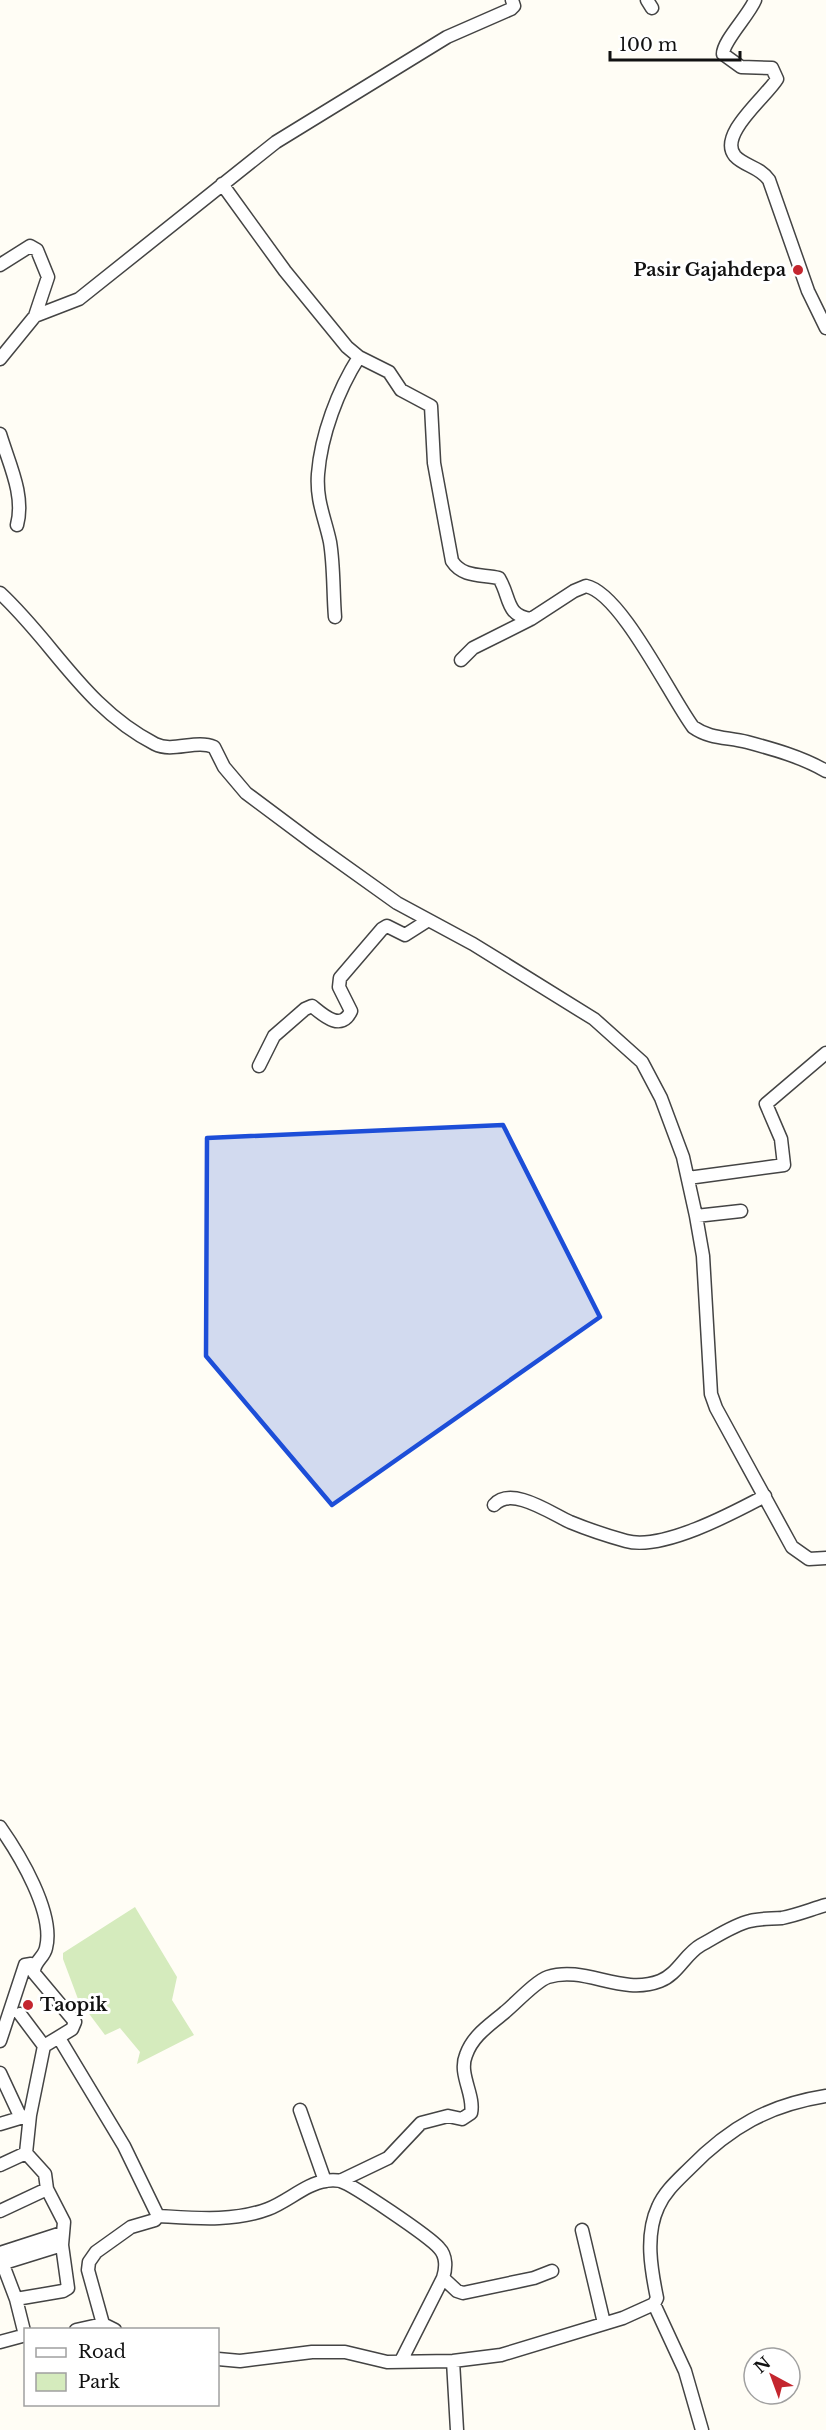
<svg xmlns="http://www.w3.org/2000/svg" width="826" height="2430" font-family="'Libre Baskerville',serif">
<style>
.green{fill:#d5ebbd}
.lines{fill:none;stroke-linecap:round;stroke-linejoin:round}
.minor-casing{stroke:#444;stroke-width:15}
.minor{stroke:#fff;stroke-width:12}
.marked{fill:#1d4ed8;fill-opacity:0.2;stroke:#1d4ed8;stroke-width:4.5;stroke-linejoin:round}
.poi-dot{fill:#c4262e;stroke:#fff;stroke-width:2}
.labels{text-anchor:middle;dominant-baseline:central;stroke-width:6;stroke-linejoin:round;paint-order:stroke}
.poi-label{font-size:18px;font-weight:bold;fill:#111;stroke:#fff;text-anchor:end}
</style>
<rect width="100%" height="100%" fill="#fffdf5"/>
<path class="green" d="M135 1907 177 1977 172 2000 194 2035 137 2064 140 2052 120 2028 105 2035 78 1999 63 1959V1953Z"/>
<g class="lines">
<g class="minor-casing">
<path id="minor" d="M647 0 652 8
M755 0C749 15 723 41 723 54L741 67 772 68 777 79C767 96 717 135 735 156 744 166 760 167 769 180L808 291 826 328
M222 184 285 271 347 347 359 357 389 372 401 390 431 406 434 463 452 561C463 578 482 574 499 578 511 598 505 615 531 619L574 591 586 586C621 593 670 696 693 727 710 739 727 737 747 742 773 749 802 757 826 771
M0 265 30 246 37 250 48 277 35 316
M0 359 35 316 79 299 276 142 447 37 511 9 514 6 512 0
M0 434C9 464 25 495 17 525
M0 593C55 644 84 707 155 744 173 753 196 739 214 747L224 767 246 793 313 843 397 903 473 944 594 1019 642 1062 661 1098 683 1157 696 1216 703 1256 711 1394 716 1408 792 1547 809 1559 826 1558
M335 617C333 592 334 566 330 542 325 518 316 501 318 474 321 435 338 390 359 357
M461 660 473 648 531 619
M259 1066 274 1036 305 1009 312 1006C323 1015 341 1032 351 1011L339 987 340 978 382 929 387 926 405 935 427 921
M688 1178 784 1165 781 1139 766 1104 826 1053
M696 1216 741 1211
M494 1505C511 1485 552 1514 570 1522 587 1529 608 1536 626 1541 662 1551 733 1513 765 1496
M0 1827C19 1854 55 1913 46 1948 44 1958 33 1962 34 1973L75 2022 72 2029 44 2046
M59 2038 124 2146 158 2216
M0 2041 25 1965 31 1964 34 1968
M0 2073 20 2116
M300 2110 325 2181
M0 2124 30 2115 44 2046 20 2014
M0 2165 26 2153 30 2115
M340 2181 388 2158 421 2123 448 2116 462 2119 471 2113C475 2095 458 2074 466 2055 473 2035 490 2025 505 2012 516 2003 536 1981 548 1977 585 1965 621 1996 660 1981 678 1974 685 1954 701 1945 716 1937 733 1925 750 1921 761 1918 772 1919 782 1918 797 1915 812 1909 826 1905
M0 2211 47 2189
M582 2230 604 2323
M0 2253 62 2233
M0 2257 16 2299 25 2335
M4 2263 62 2245
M443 2278 457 2291 463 2293 534 2278 552 2271
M16 2299 63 2291 68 2288 62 2245 64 2222 47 2189 45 2174 26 2153
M654 2304 685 2371 702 2430
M103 2324 88 2270 89 2262 96 2252 131 2227 155 2220 158 2216C194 2218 234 2222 268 2209 287 2202 307 2183 326 2181 329 2180 337 2180 340 2181 352 2184 430 2237 439 2248 447 2256 446 2269 443 2278L401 2361
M76 2330 103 2324 115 2330
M0 2342 26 2335
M218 2359 240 2361 312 2352H345L387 2362 453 2361 501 2355 623 2318 654 2304 657 2298C651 2269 645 2235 658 2207 665 2191 678 2180 690 2168 730 2127 769 2105 826 2096
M453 2361 457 2430"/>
</g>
<use href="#minor" class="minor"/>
</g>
<path class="marked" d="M503 1125 600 1317 332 1505 206 1356 207 1138Z"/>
<g class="poi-dot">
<circle cx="798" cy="270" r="6"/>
<circle cx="28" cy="2005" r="6"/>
</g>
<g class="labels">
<g class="poi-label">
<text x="786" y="270">Pasir Gajahdepa</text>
<text x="40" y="2005" text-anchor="start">Taopik</text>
</g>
</g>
<rect x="24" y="2328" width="195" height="78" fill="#ffffff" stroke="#a0a0a0" stroke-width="1.5"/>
<rect x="36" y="2348" width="30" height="9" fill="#ffffff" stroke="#a0a0a0" stroke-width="1.5"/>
<text x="78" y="2358" font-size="18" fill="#111111">Road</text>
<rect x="36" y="2373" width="30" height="18" fill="#d5ebbd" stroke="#a0a0a0" stroke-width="1.5"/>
<text x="78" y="2388" font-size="18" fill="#111111">Park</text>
<g transform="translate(772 2376) rotate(319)"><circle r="28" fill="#ffffff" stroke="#a0a0a0" stroke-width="1.5"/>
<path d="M0-4.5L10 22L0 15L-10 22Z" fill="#c4262e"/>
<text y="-9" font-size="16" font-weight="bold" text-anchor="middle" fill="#111111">N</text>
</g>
<path d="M610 51v9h130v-9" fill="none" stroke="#111111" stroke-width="3"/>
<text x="619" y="51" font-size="18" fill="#111111" stroke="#ffffff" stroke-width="4.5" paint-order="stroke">100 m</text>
</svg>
